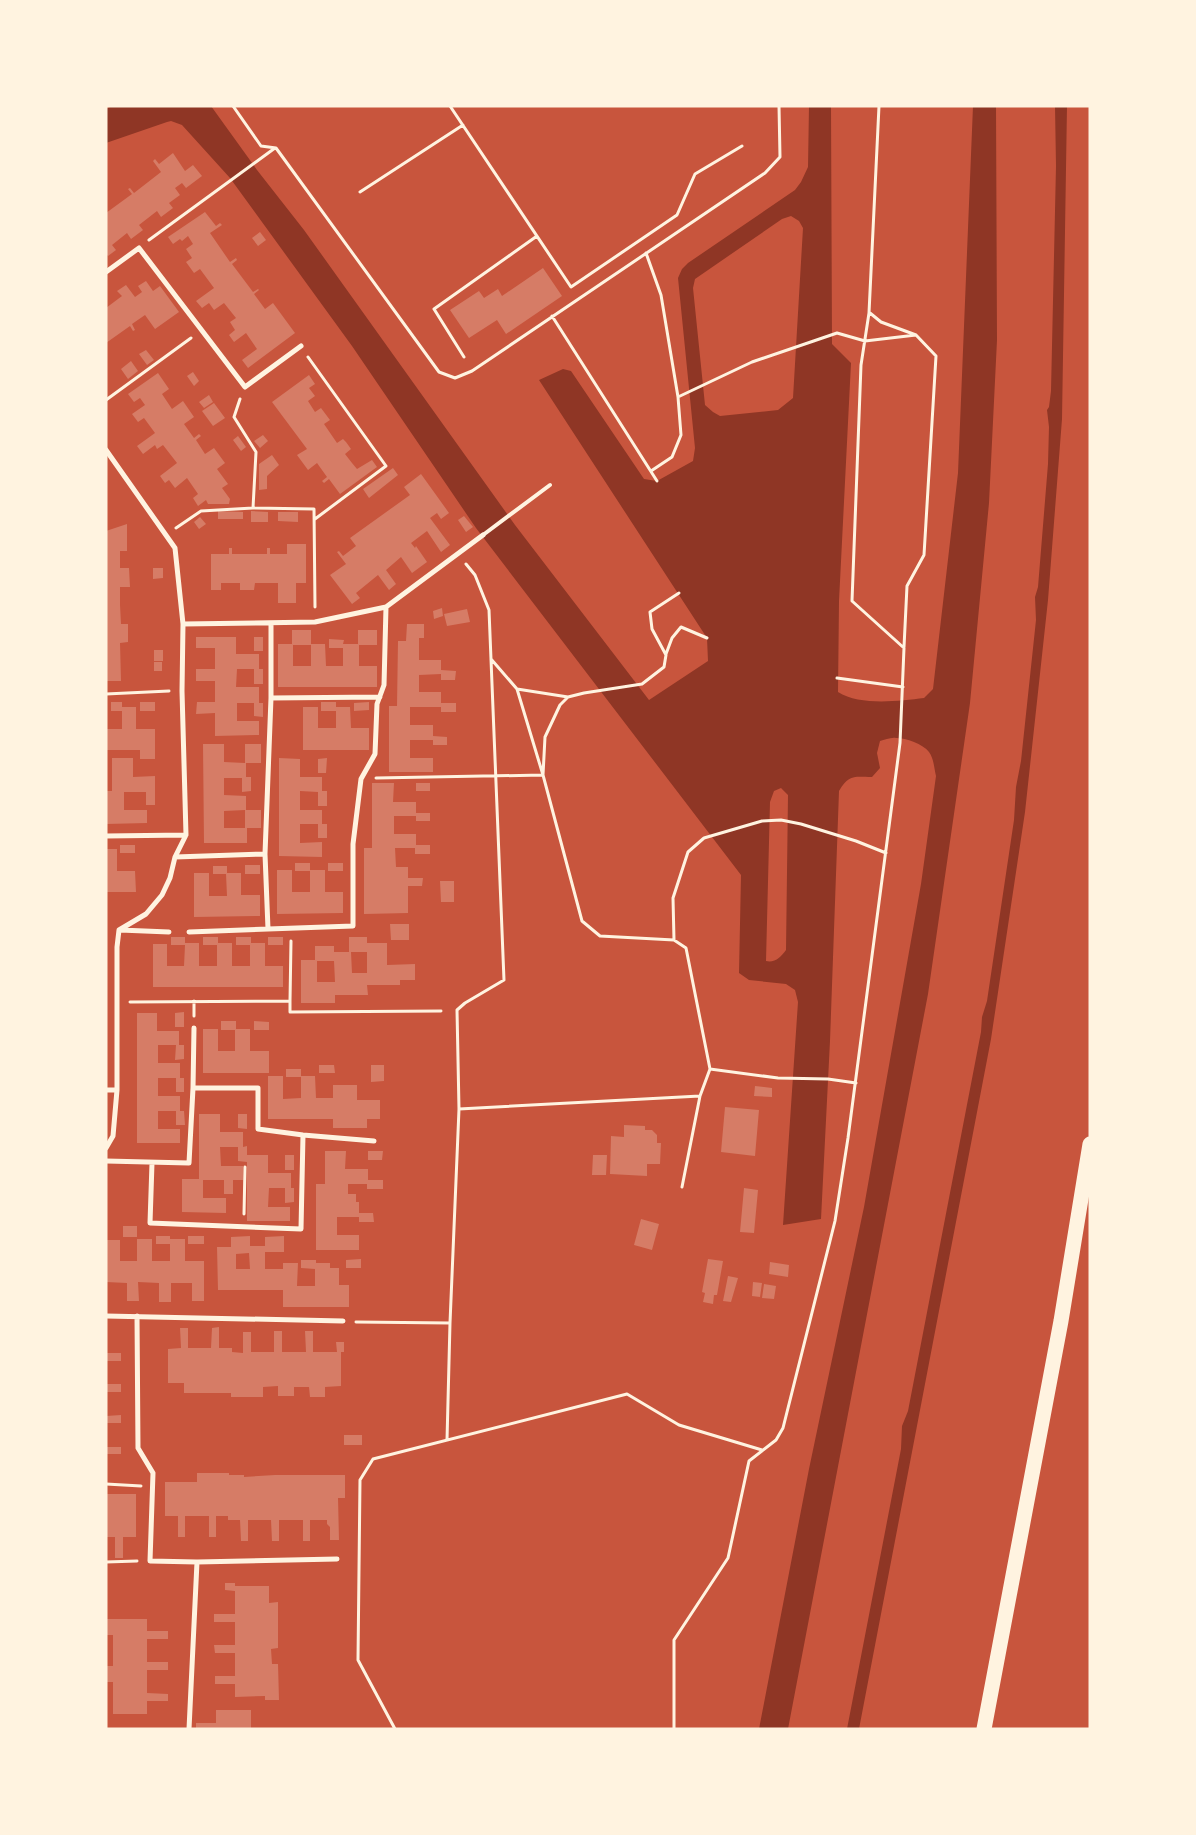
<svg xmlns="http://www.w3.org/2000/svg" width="1196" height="1835" font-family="'Public Sans',sans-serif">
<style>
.water{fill:#8f3625;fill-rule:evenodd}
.building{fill:#d67c66;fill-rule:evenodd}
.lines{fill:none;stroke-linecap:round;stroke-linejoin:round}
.path{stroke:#fff3e0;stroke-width:3}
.service{stroke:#fff3e0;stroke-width:4}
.minor{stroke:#fff3e0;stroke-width:5}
.motorway{stroke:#fff3e0;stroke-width:15}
</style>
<rect width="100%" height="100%" fill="#c8553d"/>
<path class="water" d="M112 106H211L257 170 304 230 515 525 649 700 708 661 707 638 539 380 563 369 571 371 644 479 657 481 693 461 695 448 678 278 682 269 688 263 795 190 801 182 808 167 809 106H831L832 344 851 363 839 601 838 692C860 706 899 701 924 698L933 689 958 473 973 106H996L997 340 989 503 970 703 928 994 788 1729H759L809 1469 864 1207 921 884 936 776C934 768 934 759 929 752 923 744 906 738 896 738 891 737 885 740 880 741L877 753 880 768 872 777C854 777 849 774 839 791L830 1041 821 1219 783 1225 798 1002 795 990 786 984 749 980 739 973 741 875 476 528 352 346 230 178 182 125 171 121 167 122 106 143V109ZM791 216 799 221 803 228 793 398 778 410 720 416 713 412 705 405 693 288 695 279 782 219ZM781 788 788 795 786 950C781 957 775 963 766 961L770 802 774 791Z
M1055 106H1067L1062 419 1048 600 1025 812 991 1039 859 1729H847L901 1449 902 1426 908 1411 981 1032 982 1017 987 1001 1014 820 1016 787 1021 761 1036 620 1035 597 1038 587 1048 464 1049 427 1047 410 1049 407 1051 391 1056 166Z"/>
<path class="building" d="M173 153 185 171 193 165 202 176 186 188 182 183 175 188 180 195 169 203 173 208 161 217 157 211 139 225 143 230 131 239 127 233 112 245 116 250 108 256 106 254V213L132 194 128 189 130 188 134 193 161 172 153 161 155 159 159 164Z
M205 212 216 226 220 223 222 225 210 233 230 262 236 258 237 260 232 264 253 292 258 289 259 290 254 294 265 309 273 303 295 333 248 368 242 360 257 349 246 333 234 342 229 335 235 330 230 322 236 318 224 303 214 310 209 303 202 308 196 301 214 288 200 269 194 273 186 262 192 258 186 249 193 244 188 236 182 241 180 239 173 244 168 237Z
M260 232 266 240 258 246 252 238Z
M543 268 562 296 506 334 497 320 469 338 450 310 479 291 484 298 498 289 502 296Z
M146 281 153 291 160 286 179 312 155 329 145 315 132 324 135 330 133 331 130 326 106 343V308L122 296 117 291 126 285 135 297 142 292 138 286Z
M146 350 154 360 147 365 139 354Z
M131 361 138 371 128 379 121 369Z
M193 372 199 381 194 386 187 376Z
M158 373 169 389 162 394 172 409 183 401 194 417 184 424 194 438 199 434 201 436 196 440 205 454 214 448 225 463 217 469 228 484 222 488 230 499 229 504H208L206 500 198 506 193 498 198 494 187 478 175 488 169 480 165 483 160 476 177 463 163 445 157 449 155 445 143 454 137 446 155 433 144 418 138 422 132 414 145 405 140 398 134 402 128 394Z
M309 375 315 384 309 388 315 396 308 401 315 412 321 408 330 420 324 424 337 443 343 439 346 442 351 449 345 454 352 463 357 469 372 460 377 467 340 494 329 479 324 483 322 481 327 477 317 463 308 470 297 455 307 449 272 402Z
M209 395 213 402 204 408 199 402Z
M214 403 225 418 213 426 202 411Z
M263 435 268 441 260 448 254 441Z
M238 436 246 447 241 451 233 440Z
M272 455 279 465 267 476V489L259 490V464Z
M393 468 398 475 369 498 363 489Z
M421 474 449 513 441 519 437 513 430 518 450 545 441 552 427 531 411 543 415 548 416 546 427 562 412 573 401 557 386 570 396 584 389 590 378 575 356 593 360 598 352 604 330 575 346 564 337 552 339 551 343 556 356 546 350 538 410 495 404 487Z
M218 511 243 512V519H218Z
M251 511 268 512V522H251Z
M278 512H298V522L278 521Z
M464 516 473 527 466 532 458 520Z
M200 517 206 524 199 529 194 522Z
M127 524V551H120V568H129L130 587H120V605L121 624H128V642L120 643 121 681H106V531Z
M287 544H306V583H296V603H278V583H255L254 590H240V583H221V590H211V554H229V548H232V554H267V548H270V554H287Z
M153 568H163V578L153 579Z
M442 608 443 616 434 619 433 611Z
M467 609 470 622 447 626 444 614Z
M407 624H424V638H419V660H441V670L456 671 455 680H441V674L419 675V692H441V703H456V712H441V707H410V725H433V736L447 737V745H433V740H410V758H433V772H389V706H397L398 641H406Z
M292 630H311V644H325L326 666H343V648H329V639L344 640 343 644H358V630H377V645H359V666H377V687H278V644H292ZM293 645H311V666H293Z
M196 637H236V654H259V669H263V684H254V669H237L236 687H259V703H263V717L254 716V703H237V721H259V735L215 736V713L196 714 197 702H215V681H196V669H215V648H196Z
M254 637H263V651H254Z
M154 650H163V661H154Z
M154 662H162V671H154Z
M111 702H122V707H136V729H155V759H140V750H106V729H122V711H111Z
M140 702H155V711H140Z
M321 702H336V707H350L351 728H369V750H303V707H318V728H336V711H321Z
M369 702V710L354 711V703Z
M203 744H224V762L245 763V744H261V763H246V777H251V791L242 792V778H224V795L246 796V810H261V828H247V843H204ZM245 810V828H224V811Z
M112 758H133V777L155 776V805H146V792H124V810H147V823L106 824V791H112Z
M279 758 300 759V777H322V791H327V806H318V792L300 791V810H322V824H327V838H318V824H300V843L322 842V857L279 856Z
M327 758 326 773H318V759Z
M372 783H394L393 802H416V813H430V821H416V816H394V834H416V845H430V854H415V848H395L396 867H408V878H423L422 886H408V913L364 914V848H372Z
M416 783H430V791H416Z
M120 845H135V853H120Z
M106 849H117V871H135L136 892H106Z
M295 863H310V870H325V892H343V913L277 914V870H292V892H310V871H295Z
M328 863H343V871H328Z
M245 865H260V874H245Z
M213 866H227V873H241V895H260V916L194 917V873H209V896H227L226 874H213Z
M440 881H454V902H441Z
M390 924H409V940H391Z
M171 937H185V943H199V966H217V945H203V937H218V943H232V966H250V945H236V937H251V943H265V966H283V987H153V944H167V966H184L185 945H171Z
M268 937H283V945H268Z
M349 937H367V943H387V965L415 964V980H400V985H367L368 995H335V1003H301V960H315V946H334V952H349ZM351 952H367V973H352ZM317 961H334L335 982H317Z
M184 1012V1027H175V1013Z
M137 1013H157V1031H179V1045H184V1059L175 1060 176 1045H158V1063H180V1078H184V1092H176V1078H158V1096H180V1111H184L185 1125H176V1111H158V1129H180V1143H137Z
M221 1021H236V1029H250V1051H269V1073H203V1029H218V1051H235V1030H221Z
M254 1021 269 1022V1030H254Z
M319 1065H334L335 1073H319Z
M371 1065H384V1081L371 1082Z
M286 1069H301V1076H315L316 1098H333V1085H357V1100H380V1119H367V1128H333V1119H268V1076H283V1099L301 1098V1077H286Z
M755 1086 772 1088V1097L754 1096Z
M725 1107 759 1110 755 1156 721 1152Z
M199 1114H220V1132H243V1147L247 1146V1155H268V1173H291V1188H294V1202L285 1203V1188H269L268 1207H290V1221H247V1162L238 1161V1147H220L221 1166H243V1180H233V1194H224V1180H203V1198H226V1213L182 1212V1179H199Z
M238 1114H247V1129L238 1128Z
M624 1125 645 1126V1130H652L657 1135V1143H661L660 1164H647V1176L610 1174 611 1136 624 1137Z
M325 1151H346L345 1169H368V1180H383V1189H367V1184H348V1194H356V1202H359V1213H373L374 1222H359V1217H337V1235H359V1250H316V1184H325Z
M368 1151H383L382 1160H368Z
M285 1155H294V1170H285Z
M593 1155H607L606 1175H592Z
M744 1188 758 1190 754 1233 740 1232Z
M641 1219 659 1224 652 1250 634 1245Z
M123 1226H137V1237H123Z
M156 1236H170V1239H185V1261H204V1301H192V1283H171V1302H159V1283L138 1282 139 1301H127V1283L106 1282V1240H120V1261H137V1239H152V1261H170V1244H156Z
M188 1236H204V1244H188Z
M250 1236V1246H265V1237L284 1236V1252H265V1269H283V1263H298L297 1286H315V1269L301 1268V1260H316V1263H330V1268H339V1285H349V1307H283V1290H218L217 1247H231V1237ZM249 1253 250 1269H236V1254Z
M361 1259V1268H346V1260Z
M708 1259 723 1261 717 1295H714L713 1304 703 1302 705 1293 702 1292Z
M770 1262 789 1265 788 1277 769 1274Z
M728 1276 738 1278 731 1302 723 1301Z
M753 1282 762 1283 760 1297 752 1296Z
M764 1284 776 1286 774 1299 762 1298Z
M219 1327V1348H232V1352L243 1353V1332H251V1352H274V1331H282V1352H306L305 1331H313V1352H337L336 1342H344V1352H341V1386L325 1387V1397H310L309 1387H294V1396H278V1386L263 1387V1397H231V1393H184V1383H168V1349L181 1348 180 1328H188V1348H211L212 1328Z
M106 1353H121V1361H106Z
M106 1384H121V1392H106Z
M121 1415V1423H106V1416Z
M344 1435H362V1445H344Z
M106 1447H121V1454H106Z
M197 1473H229V1475H244V1477L275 1475H345V1498H338L339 1540H330V1527L327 1524V1520H310V1541H303V1520H279V1541H272L271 1520H248V1541H241L240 1520H228V1516H216V1537H209V1516H185V1537H178V1516H165V1482H197Z
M106 1494H136V1537H123V1558H115V1537H106Z
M225 1583H235V1586H269V1603L278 1602V1648L271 1649 272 1664H278L279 1700H265V1696L235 1697V1684H215V1676H235V1653H215L214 1645H235V1622H214V1614H235V1591L225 1590Z
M106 1619H147V1631H168V1639H147V1662H168V1670H147V1693L168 1694V1701H147V1714H113V1682H106V1666H113V1635H106Z
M216 1710H251V1729H196V1723H216Z"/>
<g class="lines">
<path class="path" d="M233 106 261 146 276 148 439 372 455 378 472 371 765 173 780 157 779 106
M450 106 571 287 677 215 695 174 742 146
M360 192 463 125
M149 240 275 148
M646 253 661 295 678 397 681 435 672 457 651 471
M870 313 881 322 916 335 936 356 924 555 907 586 904 647
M552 316 657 481
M308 357 386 466 315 519
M464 357 434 309 537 236
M678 397 752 362 837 333 865 341 916 335
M106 400 191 338
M253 508 314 509 315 607
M176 528 201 511 253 508 256 452 234 417 240 399
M666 654 672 638 681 627 707 638
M491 659 517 689 543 775 582 921 600 936 674 940 686 948 710 1069 700 1096
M837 678 903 687
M106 694 169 691
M568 697 584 693 642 684 664 667 666 655 652 629 650 612 679 593
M376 778 543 775 545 737 560 705 568 697 517 689
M674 940 673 898 688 852 704 838 762 821 781 820 801 824 856 841 886 853
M290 1001 291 941
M130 1002 290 1001V1012L441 1011
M194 1016V1001
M710 1069 778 1078 828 1079 856 1083
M459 1109 700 1096 682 1187
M244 1214 245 1167
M356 1322 450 1323
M447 1440 450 1323 459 1109 457 1010 465 1003 504 980 489 610 475 575 466 564
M106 1484 141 1486
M106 1562 137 1561
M395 1729 358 1660 360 1480 373 1459 627 1394 679 1425 762 1450
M674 1729V1640L728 1558 749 1461 776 1440 783 1428 835 1221 848 1138 900 743 904 648 852 601 861 365 869 313 879 106"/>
<path class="service" d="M483 535 550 485"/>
<path class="minor" d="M106 272 139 248 245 387 301 346
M106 450 175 548 183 624 182 691 186 835 175 857 170 878 162 895 146 914 119 930 117 947V1090L113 1136 106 1148
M183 624 315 622 386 607 483 535
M271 698 380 697
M106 836 186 835
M175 857 265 854
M268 929 265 854 271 698V623
M120 930 169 932
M189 932 353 926V844L361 779 375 754 377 704 384 685 386 607
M193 1088 194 1028
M106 1090H117
M106 1161 189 1163 193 1088H258V1129L303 1135 374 1141
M152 1163 150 1223 301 1229 303 1135
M106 1316 343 1321
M137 1316 138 1448 153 1473 150 1561 197 1562 337 1559
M189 1729 197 1562"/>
<path class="motorway" d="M984 1729 1061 1321 1090 1144"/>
</g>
<rect width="1196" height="1835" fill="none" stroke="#fff3e0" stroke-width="215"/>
</svg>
